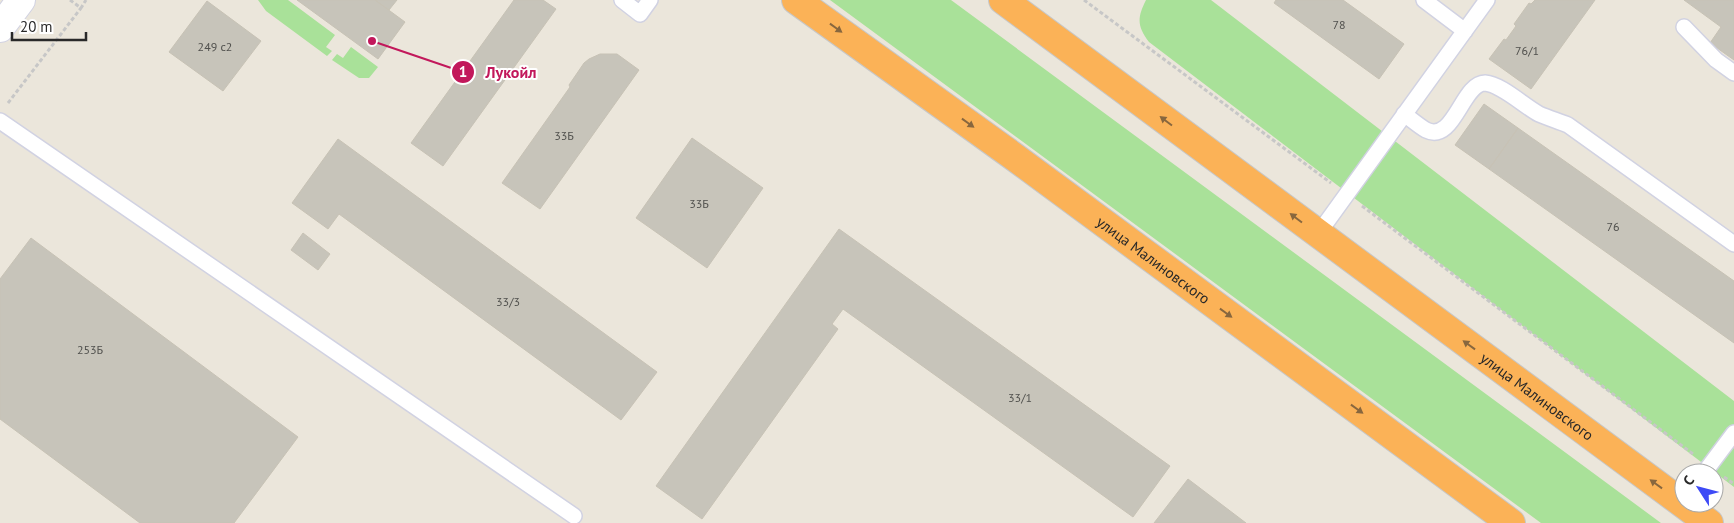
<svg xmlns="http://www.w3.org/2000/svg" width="1734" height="523" font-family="'PT Sans',sans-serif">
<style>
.green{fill:#a9e199}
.building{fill:#c7c4ba;stroke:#c7c2b5}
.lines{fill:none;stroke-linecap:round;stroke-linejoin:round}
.lane-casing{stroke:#d1d2e2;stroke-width:18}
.secondary-casing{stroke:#d1d2e2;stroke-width:30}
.highway-casing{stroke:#c7c7c7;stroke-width:30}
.path{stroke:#c7c7c7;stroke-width:3;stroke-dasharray:4 2.5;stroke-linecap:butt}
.lane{stroke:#fff;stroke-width:15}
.secondary{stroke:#fff;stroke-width:28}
.highway{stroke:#fbb257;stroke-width:28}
.oneway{fill:#88673e}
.labels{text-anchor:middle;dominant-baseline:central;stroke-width:4;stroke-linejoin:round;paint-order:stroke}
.number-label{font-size:12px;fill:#50504d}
.street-label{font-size:15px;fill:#292929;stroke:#fff}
.leader{fill:none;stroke:#c2185b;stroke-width:2}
.callout-dot{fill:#c2185b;stroke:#fff;stroke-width:2}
.mark-label{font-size:15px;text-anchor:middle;font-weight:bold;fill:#fff}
.callout-label{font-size:16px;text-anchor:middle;font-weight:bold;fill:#c2185b;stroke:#fff;stroke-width:4;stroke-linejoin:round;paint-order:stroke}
</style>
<rect width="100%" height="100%" fill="#ebe6db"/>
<path class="green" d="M258 0H288L335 35 326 47 332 51 327 56 266 11Z
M830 0H951L1661 523H1541Z
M1146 0H1211L1734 401V487L1149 42C1137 26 1137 18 1146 0Z
M351 47 378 67 369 78H359L332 60 337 54 343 58Z"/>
<path class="building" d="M297 0H375L405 22 378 59Z
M375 0H397L389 10Z
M514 0H543L556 9 443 166 411 143Z
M1276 0H1343L1404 44 1379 79 1274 3Z
M1535 0H1595L1531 89 1489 59 1504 39 1506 40 1516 26 1514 24 1529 3 1531 4Z
M1684 0H1734V60L1710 43 1721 27Z
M207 1 261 41 223 91 169 52Z
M600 54H617L639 70 540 209 502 183 570 87 569 85 584 63 589 59Z
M1484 104 1518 128 1489 169 1455 145Z
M1518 128 1734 281V343L1489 169Z
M692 138 763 188 707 268 636 218Z
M338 139 657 372 621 420 339 214 328 229 292 203Z
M839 229 1170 466 1133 517 843 309 832 324 838 329 702 519 656 486Z
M303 233 330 254 318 270 291 250Z
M31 238 298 437 234 523H140L0 419V279Z
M1188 479 1246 523H1154Z"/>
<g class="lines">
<g class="lane-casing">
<path id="lane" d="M622 0 640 14 650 0
M1424 0 1465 31
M1684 27 1716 60 1734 73
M1404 114C1411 119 1419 126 1426 130 1454 144 1462 83 1485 83 1501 84 1524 106 1539 114 1548 118 1558 121 1568 125L1734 244
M0 121 574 516
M1318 234 1487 0
M1704 473 1734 433"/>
</g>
<g class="secondary-casing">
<path id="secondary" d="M0 28 21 0"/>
</g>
<g class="highway-casing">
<g id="highway">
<path id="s1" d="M796 0 1013 156 1511 523"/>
<path id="s2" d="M1003 0 1709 523"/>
</g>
</g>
<path class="path" d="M70 0 81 8 86 0
M1084 0 1331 183
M8 103 81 8
M1362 206 1693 454
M1724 477 1734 484"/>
<use href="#lane" class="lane"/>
<use href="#secondary" class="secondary"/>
<use href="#highway" class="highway"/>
</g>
<defs><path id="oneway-solid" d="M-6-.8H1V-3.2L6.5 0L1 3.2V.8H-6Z" transform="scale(1.25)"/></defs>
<g class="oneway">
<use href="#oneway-solid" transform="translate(836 28) rotate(36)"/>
<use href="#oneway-solid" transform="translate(1166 121) rotate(-143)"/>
<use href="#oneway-solid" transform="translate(968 123) rotate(36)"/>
<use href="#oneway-solid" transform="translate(1296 218) rotate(-143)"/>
<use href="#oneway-solid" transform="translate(1226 313) rotate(36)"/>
<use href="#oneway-solid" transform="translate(1469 345) rotate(-144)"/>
<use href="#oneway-solid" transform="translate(1357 409) rotate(36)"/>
<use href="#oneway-solid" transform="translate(1656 484) rotate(-144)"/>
</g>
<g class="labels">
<g class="number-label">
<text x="1339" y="24">78</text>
<text x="215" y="46">249 с2</text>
<text x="1527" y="50">76/1</text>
<text x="564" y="135">33Б</text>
<text x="699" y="203">33Б</text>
<text x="1613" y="226">76</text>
<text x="508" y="301">33/3</text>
<text x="90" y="349">253Б</text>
<text x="1020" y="397">33/1</text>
</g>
<g class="street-label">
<text stroke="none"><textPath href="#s1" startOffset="442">улица Малиновского</textPath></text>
<text stroke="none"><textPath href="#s2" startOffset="665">улица Малиновского</textPath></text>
</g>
</g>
<path class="leader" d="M372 41L463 72"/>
<g class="callout-dot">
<circle cx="372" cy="41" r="5"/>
<circle cx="463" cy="72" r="12"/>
</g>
<g class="mark-label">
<text x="463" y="77">1</text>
</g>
<g class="callout-label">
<text x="511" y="78">Лукойл</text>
</g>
<g transform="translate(1699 488) rotate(306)"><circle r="24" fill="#ffffff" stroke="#a9a9a9"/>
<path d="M0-4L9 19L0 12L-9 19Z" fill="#3e4af6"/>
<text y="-8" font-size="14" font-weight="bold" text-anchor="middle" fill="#292929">С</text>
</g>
<path d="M12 32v8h74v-8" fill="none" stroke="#292929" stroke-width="2.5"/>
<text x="20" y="32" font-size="15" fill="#292929" stroke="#ffffff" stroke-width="4" paint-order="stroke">20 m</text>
</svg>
